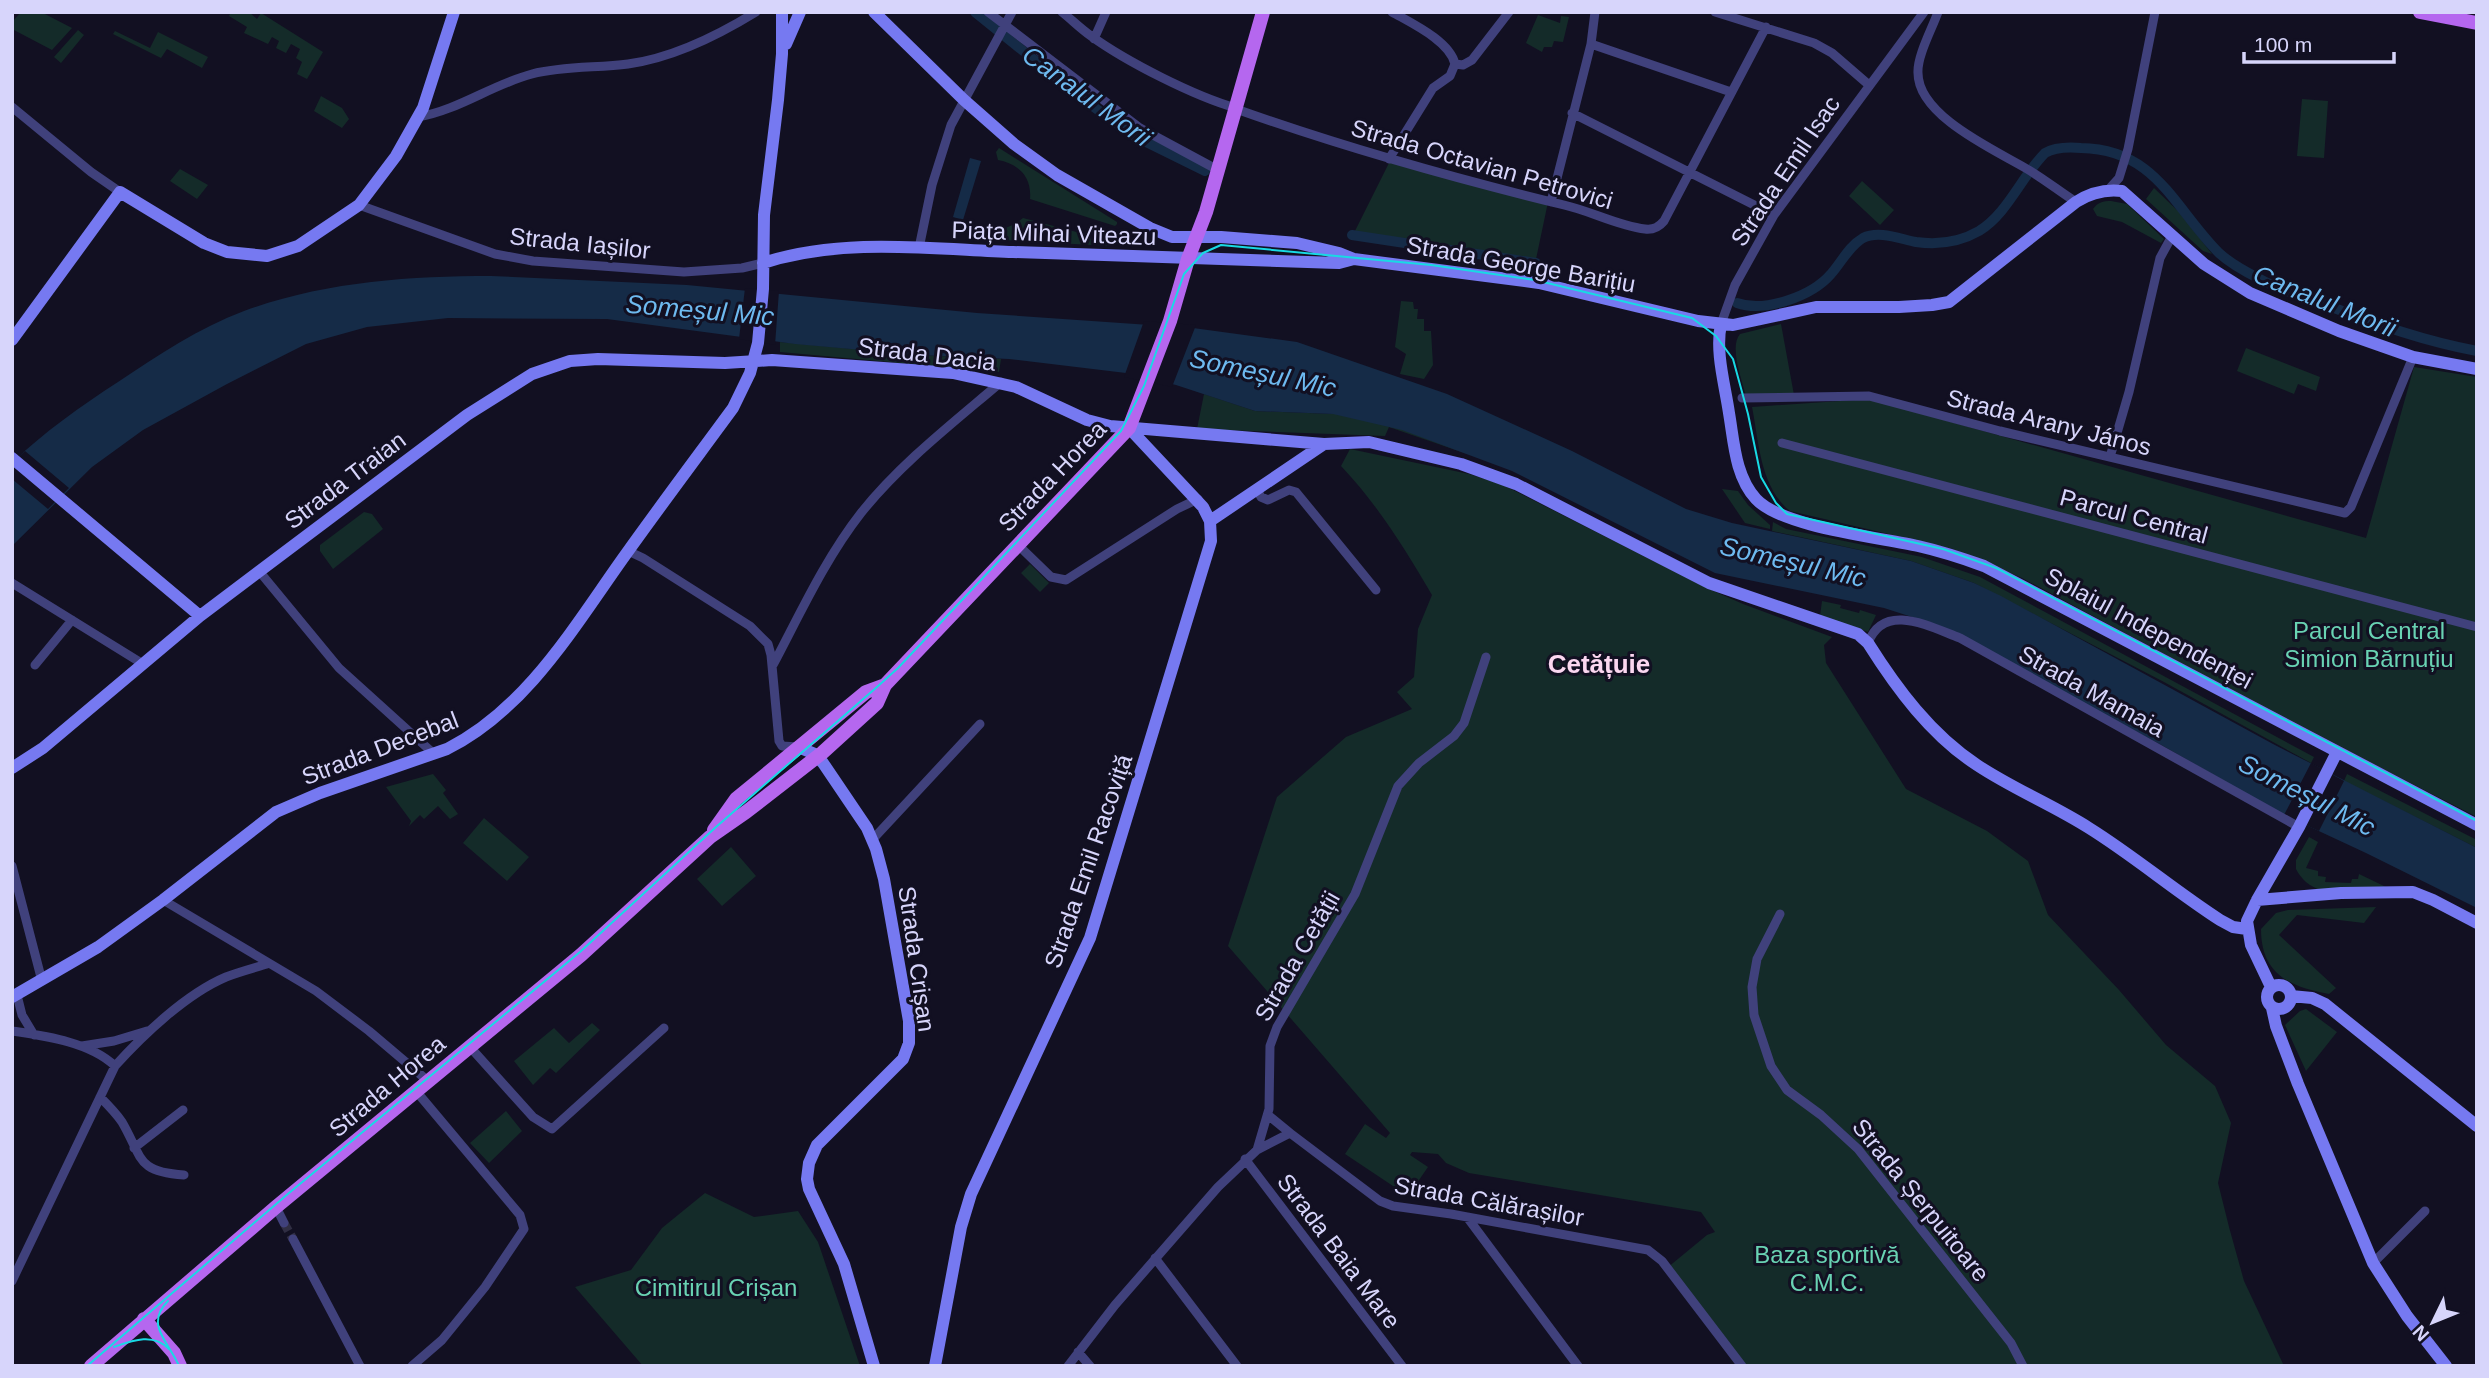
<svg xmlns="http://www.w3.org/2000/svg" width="2489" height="1378" font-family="Arial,sans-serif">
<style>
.green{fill:#142b29}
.water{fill:#152b47}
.pier{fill:#121022}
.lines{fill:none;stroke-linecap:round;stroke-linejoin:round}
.canal{stroke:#152b47;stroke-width:10}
.street-tunnel{stroke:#302e43;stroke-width:9;stroke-dasharray:9 4.5;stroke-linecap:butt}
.street{stroke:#40417c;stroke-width:9}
.secondary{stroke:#7679f1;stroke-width:12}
.primary{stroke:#b567ef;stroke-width:14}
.tram{stroke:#18dae4;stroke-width:2}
.labels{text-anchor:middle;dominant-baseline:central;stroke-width:6;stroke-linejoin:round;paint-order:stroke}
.street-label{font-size:24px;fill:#d7d5fb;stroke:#121022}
.park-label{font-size:24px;fill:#69d3b3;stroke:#121022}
.water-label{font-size:26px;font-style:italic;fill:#6ebaf0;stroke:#121022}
.neighbourhood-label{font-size:26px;font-weight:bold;fill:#fbd7f0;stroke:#121022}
</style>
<rect width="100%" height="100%" fill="#121022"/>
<path class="green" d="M21 12H41L72 28 52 50 12 29V22Z
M231 12H249L257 19 261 13 323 52 307 79 297 74 302 62 296 58 300 49 291 44 286 53 276 48 279 41 272 37 268 44 244 33 247 27 229 16Z
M1538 15 1560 23 1561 16 1569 17 1563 42 1554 41 1552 47H1544L1542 52 1526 43Z
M78 30 84 35 61 63 54 57Z
M115 31 150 48 158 32 208 57 202 68 167 49 161 58 113 34Z
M321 96 342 108 349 119 342 128 314 111Z
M2302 99 2328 101 2324 158 2297 156Z
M999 148 1117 222V224L1115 226 1030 199C1032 177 1019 164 998 160L996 152Z
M1390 161 1548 202 1535 264 1354 233Z
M180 169 208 185 197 199 170 181Z
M1862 181 1894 210 1880 225 1849 196Z
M2154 188 2179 212 2212 254 2203 251 2146 199Z
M2111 201 2127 204 2164 239 2161 243 2122 222 2097 216 2093 209C2098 202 2103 201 2111 201Z
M1023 218 1111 241 1112 244 1110 246 968 238 970 231 976 224C993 233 1008 230 1023 218Z
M1401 301 1413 302 1414 309H1418L1417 319H1424V331H1431L1433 365 1424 379 1400 374 1406 354 1395 347Z
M1781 324 1794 395 1746 396C1742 381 1729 346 1740 334Z
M780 342 918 355 1001 359 999 372 780 352Z
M2246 348 2320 377 2316 391 2298 384 2294 394 2237 371Z
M2414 367 2477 377V817L2279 716 2022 578 1953 549 1790 511C1760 487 1759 442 1752 407L1869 399 2366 538Z
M1204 394 1255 411 1333 414 1340 405 1473 456 1389 427 1385 436 1197 429Z
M1350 449 1469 474 1501 484 1709 589 1743 604 1832 637 1824 645 1826 663 1906 789 1987 831 2028 861 2048 915 2119 990 2166 1045 2215 1086 2231 1123 2218 1183 2229 1227 2244 1281 2284 1366H1740L1667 1268 1707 1235 1715 1232 1701 1212 1469 1173 1446 1163 1438 1154 1412 1152 1410 1155 1428 1167 1408 1196 1345 1154 1365 1124 1386 1138 1390 1133 1228 946 1277 797 1346 737 1412 709 1397 692 1414 677 1418 629 1432 595C1405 549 1378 505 1341 466Z
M1722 489 1738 491 1748 505 1770 525V529L1745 523Z
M364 512 372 514 383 529 333 569 320 551V545Z
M1773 522 1786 529 1922 557 1980 577 2314 757 2311 763 2164 682 1974 583 1911 561 1772 531Z
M1030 564 1049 583 1040 592 1021 573Z
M1822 601 1841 605 1840 608 1859 613 1860 610 1876 615 1868 632 1820 616Z
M433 774 446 790 443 793 458 814 450 819 438 806 424 819 420 815 409 826 411 821 386 787Z
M2347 774 2477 840V848L2344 781Z
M484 818 529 857 507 881 463 843Z
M2309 837 2318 842 2306 868 2318 871V876L2326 877 2325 882 2351 883 2352 879H2358L2359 874 2386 887 2321 890C2310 887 2301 879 2296 869V860Z
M731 847 756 876 722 906 697 879Z
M2376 907 2364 923 2297 915 2279 935 2336 988 2329 994C2291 987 2261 975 2261 929L2276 913 2288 910Z
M2306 1009 2337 1032 2306 1071 2285 1025 2300 1011Z
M592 1023 600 1030 556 1073 550 1068 533 1085 514 1061 554 1028 569 1043Z
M506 1111 522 1131 489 1163 470 1143Z
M705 1193 754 1217 798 1211 818 1242 860 1366H643L575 1287 631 1270 662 1228Z"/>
<path class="water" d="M970 158 981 161 963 220 953 217Z
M491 276 687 285 977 313 1193 328 1297 342 1447 394 1572 451 1686 509 1732 523 1911 561 1974 583 2001 596 2273 744 2477 848V908L2366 853 2280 813 2165 747 1940 626 1884 608 1715 573 1512 471 1402 430 1333 414 1255 411 1176 385 1126 373 1009 359 918 355 795 344 607 319 448 318 367 327 306 344 227 384 143 430 92 467 12 546V463C44 432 81 406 118 382 158 355 199 328 244 311 323 282 408 276 491 276Z"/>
<path class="pier" d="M745 288 779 291 775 345 739 339Z
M1144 321 1196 325 1172 387 1124 377Z
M25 451 69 488 48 509 12 479V463Z
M2311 763 2344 781 2319 831 2284 815Z"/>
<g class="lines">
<path class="canal" d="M975 12 1080 97 1134 136 1205 171
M1352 235 1536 263
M1737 303C1765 313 1812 296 1831 274 1841 263 1849 246 1863 238 1879 230 1900 239 1916 242 1938 245 1960 242 1979 231 2008 213 2021 177 2045 153 2055 147 2069 147 2081 148 2156 149 2174 208 2219 253 2231 264 2246 272 2260 279 2281 291 2306 298 2329 306 2379 325 2424 341 2477 351"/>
<path class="street-tunnel" d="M284 1223 293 1239"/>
<path class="street" d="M988 12 1140 128 1218 170
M1062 12C1072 20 1081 29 1091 36 1127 62 1194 96 1236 108
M1392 12C1411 23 1450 41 1455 64
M1715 12 1814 43 1832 53 1869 85
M1938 12C1932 29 1917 56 1918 73 1918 116 1995 150 2027 169 2044 179 2059 191 2076 202
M1094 39 1106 12
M1591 44 1731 92
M12 107 91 172 120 192
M1236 109C1343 147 1453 178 1564 205 1591 211 1618 226 1645 229 1654 230 1659 227 1664 221L1766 27
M1572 113 1774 215
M418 117C459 110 493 84 532 74 563 66 597 68 628 64 673 58 717 36 756 12
M1389 159 1433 88 1450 76 1455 64 1463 65 1472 60 1509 12
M2109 189 2119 178 2128 149 2155 12
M1551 202 1591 44 1595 12
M359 205 495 254 533 261 684 272 742 268 763 263
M919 248 932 185 951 125 1012 12
M1721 324 1735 285 1774 215 1924 12
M1742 398 1869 396 2000 431 2345 513 2351 507 2413 357
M1782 443 2477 627
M2110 457 2129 392 2160 258 2172 236
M1257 490 1261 497 1268 500 1289 490 1296 492 1376 590
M1018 545 1051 577 1066 580 1177 509 1198 499
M628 551 643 558 750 626 768 644 771 655 779 741 782 746 798 747
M259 571 339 668 433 753
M12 583 143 664
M1868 643C1884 601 1930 627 1960 638L2299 827
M35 665 72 620
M773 665C800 614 825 559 861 513 901 463 953 423 1001 382
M873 839 980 724
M12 866 42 981
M163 900 316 991 369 1031 428 1081
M1780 914 1757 959 1752 987 1754 1015 1771 1066 1787 1090 1821 1115 1858 1149 2011 1343 2023 1366
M17 995 22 1015 34 1035
M12 1031C45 1036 90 1042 115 1066 143 1035 186 994 226 977 239 972 254 968 267 964
M82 1046 114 1041 147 1031
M470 1047 533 1117 552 1129 664 1028
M100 1097C108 1105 116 1113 122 1122 143 1158 136 1172 184 1175
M1268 1115 1290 1133
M134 1148 183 1110
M1257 1150 1269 1109 1270 1046 1277 1027 1355 894 1398 786 1419 763 1454 736 1464 723 1486 657
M1245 1159 1402 1366
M276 1207 284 1223
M1467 1217 1578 1366
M293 1239 360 1366
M1155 1258 1237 1366
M2373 1263 2425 1211
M12 1281 115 1066
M1078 1352 1090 1366
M412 1366 442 1340 485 1287 524 1229 520 1215 416 1091
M1068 1366 1115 1305 1218 1187 1257 1150 1290 1133 1380 1201 1393 1206 1451 1214 1648 1250 1662 1261 1742 1366"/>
<path class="secondary" d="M874 12 964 100 1014 144 1057 175 1150 228 1172 237H1221L1297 243 1339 253 1354 259 1539 283 1698 321 1733 325 1816 307H1899L1932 305 1949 302 2076 202C2090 193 2105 189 2122 191L2204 264 2250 293 2339 331 2413 357 2477 369
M786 44 800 12
M763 263C843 237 931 249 1013 252 1121 256 1230 260 1339 263L1354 259
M1721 324C1715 352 1725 385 1729 413 1734 442 1735 476 1756 499 1782 527 1878 537 1918 546 1940 551 1962 558 1984 566L2477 825
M12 340 120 192 204 243 227 252 267 256 298 246 359 205 396 156 423 108 454 12
M12 458 200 616
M1210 521 1324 444
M798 747 815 754 823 763 867 828 876 849 884 879 909 1021V1043L903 1059 817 1145 809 1163 807 1179 809 1189 844 1264 874 1366
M12 768 43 748 200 616 467 415 532 374 570 361 598 359 725 363 772 360 953 373 1016 387 1087 420 1110 426 1324 444 1369 442 1461 464 1516 484 1709 583 1858 634 1868 643C1897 689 1931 735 1977 765 2013 789 2053 805 2089 828 2134 856 2175 891 2220 920L2233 927 2247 929
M2257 900 2341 893 2413 892 2433 900 2477 923
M2267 997a12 12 0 1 1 24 0a12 12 0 1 1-24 0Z
M2271 987 2251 945 2247 921 2257 900 2299 827 2337 752
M2291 996 2312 998 2325 1004 2477 1126
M12 997 98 947 163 900 276 812 320 793 447 749C527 709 575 625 626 554 661 505 697 457 733 408L750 373 758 343 763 289 764 215 778 100 782 54V12
M2272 1008 2276 1026 2298 1084 2373 1263 2407 1316 2446 1366
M935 1366 961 1227 971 1194 1090 938 1211 541 1210 521 1203 507 1129 428"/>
<path class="primary" d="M2420 12 2477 23
M714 830 736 799 866 692 885 685
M144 1319 174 1353 180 1366
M91 1366 276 1207 581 955 710 837 746 812 822 753 877 703 885 685 1129 428 1170 321 1188 259 1206 212 1263 12"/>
<path class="tram" d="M168 1301C144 1325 169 1342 179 1366
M114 1347C134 1340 153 1333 169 1349
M87 1366 289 1193 580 952 716 827 877 687 898 668 1121 431 1144 386 1184 274 1203 253 1221 245 1431 265 1535 280 1692 318 1716 336 1733 359 1748 414 1761 477 1776 503 1787 514 1943 549 1996 568 2477 821"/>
</g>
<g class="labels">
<g class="street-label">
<text transform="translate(1482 164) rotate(16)">Strada Octavian Petrovici</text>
<text transform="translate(1785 171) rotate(-56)">Strada Emil Isac</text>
<text transform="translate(1054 233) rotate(2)">Piața Mihai Viteazu</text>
<text transform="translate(580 243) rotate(6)">Strada Iașilor</text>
<text transform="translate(1521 264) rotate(10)">Strada George Barițiu</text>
<text transform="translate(927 354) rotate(7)">Strada Dacia</text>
<text transform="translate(2049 422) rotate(14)">Strada Arany János</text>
<text transform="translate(1052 476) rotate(-46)">Strada Horea</text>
<text transform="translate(345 480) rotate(-37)">Strada Traian</text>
<text transform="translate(2134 516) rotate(15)">Parcul Central</text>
<text transform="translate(2149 628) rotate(28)">Splaiul Independenței</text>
<text transform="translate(2092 691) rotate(29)">Strada Mamaia</text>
<text transform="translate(380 748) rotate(-21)">Strada Decebal</text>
<text transform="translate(1088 861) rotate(-71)">Strada Emil Racoviță</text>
<text transform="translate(1297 956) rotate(-60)">Strada Cetății</text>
<text transform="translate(917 959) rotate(82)">Strada Crișan</text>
<text transform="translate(387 1086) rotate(-40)">Strada Horea</text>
<text transform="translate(1921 1200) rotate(51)">Strada Șerpuitoare</text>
<text transform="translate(1489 1201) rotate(10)">Strada Călărașilor</text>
<text transform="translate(1339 1251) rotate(53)">Strada Baia Mare</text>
</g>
<g class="park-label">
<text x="2369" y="630">Parcul Central<tspan x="2369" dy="28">Simion Bărnuțiu</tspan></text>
<text x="1827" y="1254">Baza sportivă<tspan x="1827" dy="28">C.M.C.</tspan></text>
<text x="716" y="1287">Cimitirul Crișan</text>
</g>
<g class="water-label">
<text transform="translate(1087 96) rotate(36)">Canalul Morii</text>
<text transform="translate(2325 301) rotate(22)">Canalul Morii</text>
<text transform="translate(700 310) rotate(5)">Someșul Mic</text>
<text transform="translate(1263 373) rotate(12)">Someșul Mic</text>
<text transform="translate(1793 562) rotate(13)">Someșul Mic</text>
<text transform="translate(2307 795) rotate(27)">Someșul Mic</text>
</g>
<g class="neighbourhood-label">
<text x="1599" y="664">Cetățuie</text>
</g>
</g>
<rect width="2489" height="1378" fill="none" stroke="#d7d5fb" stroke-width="28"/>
<g transform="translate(2433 1322) rotate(227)" stroke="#121022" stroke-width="5" paint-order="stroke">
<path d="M0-5L12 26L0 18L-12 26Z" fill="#d7d5fb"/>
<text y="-10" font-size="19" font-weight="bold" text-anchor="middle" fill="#d7d5fb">N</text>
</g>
<path d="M2244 52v10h150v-10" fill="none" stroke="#d7d5fb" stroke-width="3.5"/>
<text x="2254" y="52" font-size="21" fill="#d7d5fb" stroke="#121022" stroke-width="5" paint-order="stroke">100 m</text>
</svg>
